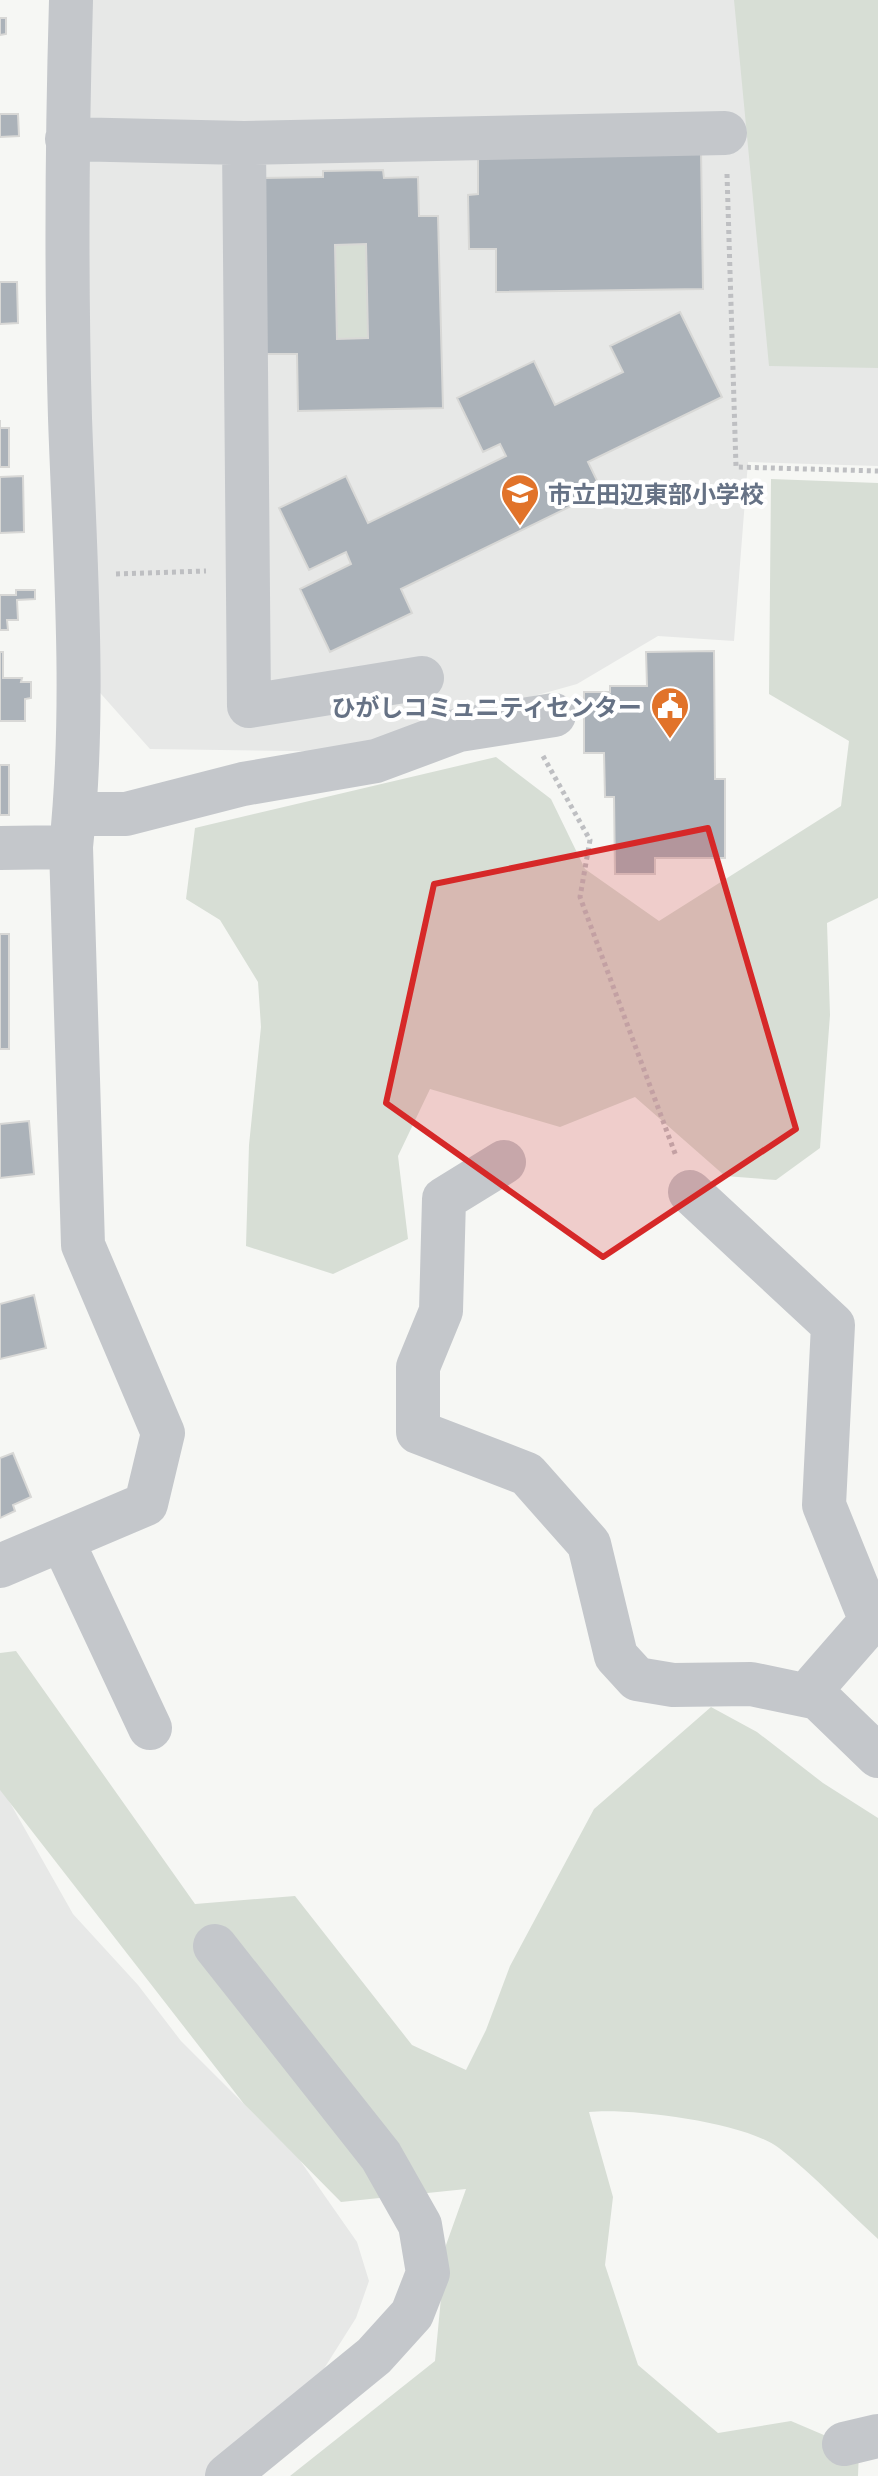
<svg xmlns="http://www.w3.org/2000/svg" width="878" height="2476" font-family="'Golos Text','Noto Sans JP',sans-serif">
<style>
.built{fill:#e7e8e7}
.green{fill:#d7ded5}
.building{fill:#abb2b9;stroke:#d8d8d6;stroke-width:2;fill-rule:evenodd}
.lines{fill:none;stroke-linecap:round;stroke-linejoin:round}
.path{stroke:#bebfc2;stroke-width:5;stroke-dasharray:4 4;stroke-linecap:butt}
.minor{stroke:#c4c7cb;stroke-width:44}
.marked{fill:#d62828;fill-opacity:0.2;stroke:#d62828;stroke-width:6;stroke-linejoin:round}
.labels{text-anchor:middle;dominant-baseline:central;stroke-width:8;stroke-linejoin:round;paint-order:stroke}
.poi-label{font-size:24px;font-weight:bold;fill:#667285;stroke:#fff;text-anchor:start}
</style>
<rect width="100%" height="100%" fill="#f6f7f4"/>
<path class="built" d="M71 0H878V466L748 462 734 641 658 636 577 684 458 717 366 752 150 749 78 668Z
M0 1785 73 1914 138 1985 181 2041 299 2159 357 2242 369 2281 356 2318 320 2375 206 2476H0Z"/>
<path class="green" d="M734 0H878V368L769 366Z
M366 244 368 338 337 339 335 245Z
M771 479 878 483V898L827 923 830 1015 820 1148 776 1180 725 1176 635 1097 560 1127 430 1089 398 1156 408 1239 333 1274 246 1246 249 1145 261 1027 258 982 220 920 186 899 195 828 496 757 551 799 585 869 659 921 841 806 849 741 769 694Z
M16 1651 195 1904 295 1896 412 2045 466 2070 486 2030 510 1966 594 1809 711 1707 757 1732 823 1783 878 1818V2239C845 2209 814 2175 779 2148 744 2122 632 2108 589 2112L613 2197 605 2265 638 2365 718 2433 791 2421 859 2450 858 2476H290L435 2361 446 2245 466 2189 341 2202 244 2104 0 1790V1653Z"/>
<path class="building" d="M0 18H6V34L0 35Z
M0 114H18L19 136 0 137Z
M701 149 703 289 496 292V249H469L468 195 478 194V153Z
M383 170 384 178 418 177 419 216H438L443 408 298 411 297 354H265L262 178 323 177V171ZM366 244 368 338 337 339 335 245Z
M0 282H17L18 323 0 324Z
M680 312 722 397 588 462 602 491 401 589 412 613 330 652 300 589 351 564 346 552 309 570 279 508 346 476 368 523 506 456 500 444 483 452 457 398 534 361 555 405 623 372 610 346Z
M0 420V428H9V467H0Z
M23 476 24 532 0 533V477Z
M16 590H35V599L17 600 18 620H7L8 630H0V595H16Z
M714 651 715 779H725V858H655V874H615L614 797H605L604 753H584V692H610V686H647L646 652Z
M0 652H3V678H22L21 682H31V698L25 699V721H0Z
M0 765H9V815H0Z
M0 934H9V1049H0Z
M29 1121 34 1174 0 1178V1124Z
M34 1295 46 1348 0 1359V1304Z
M13 1453 31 1497 13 1505 15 1511 0 1518V1458Z"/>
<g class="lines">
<path class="path" d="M727 174 736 467 878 471
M116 574 206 571
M543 756 590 840 580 897 676 1156"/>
<path class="minor" d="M67 139 244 143 725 133
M244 143 249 706 422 678
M75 814H126L243 784 376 761 459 730 554 715
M0 848 71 847
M504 1162 444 1199 441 1311 418 1367V1432L527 1474 589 1544 616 1656 637 1679 673 1685 751 1684 818 1698
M690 1192 833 1325 824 1505 871 1621 878 1624
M62 1540 150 1728
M0 1566 146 1504 163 1433 83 1245 71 847C86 705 75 560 70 418 66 278 67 139 71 0
M871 1621 816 1684 818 1698 878 1756
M215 1946 381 2156 420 2225 428 2273 412 2314 374 2356 227 2476
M844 2444 878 2436"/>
</g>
<path class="marked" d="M708 828 796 1129 603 1257 386 1103 434 884Z"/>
<defs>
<g id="school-pin" transform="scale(2)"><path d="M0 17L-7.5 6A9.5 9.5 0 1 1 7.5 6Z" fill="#e1732a" stroke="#fff"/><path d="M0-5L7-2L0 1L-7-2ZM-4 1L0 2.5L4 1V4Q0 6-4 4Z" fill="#fff"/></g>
<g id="civic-pin" transform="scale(2)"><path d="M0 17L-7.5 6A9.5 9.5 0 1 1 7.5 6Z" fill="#e1732a" stroke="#fff"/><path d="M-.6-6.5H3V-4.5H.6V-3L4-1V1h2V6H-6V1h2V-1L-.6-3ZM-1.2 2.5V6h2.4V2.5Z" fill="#fff"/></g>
</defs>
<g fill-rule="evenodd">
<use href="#school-pin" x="520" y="493"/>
<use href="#civic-pin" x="670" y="706"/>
</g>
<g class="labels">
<g class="poi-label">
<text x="548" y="493">市立田辺東部小学校</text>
<text x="642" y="706" text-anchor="end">ひがしコミュニティセンター</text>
</g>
</g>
</svg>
